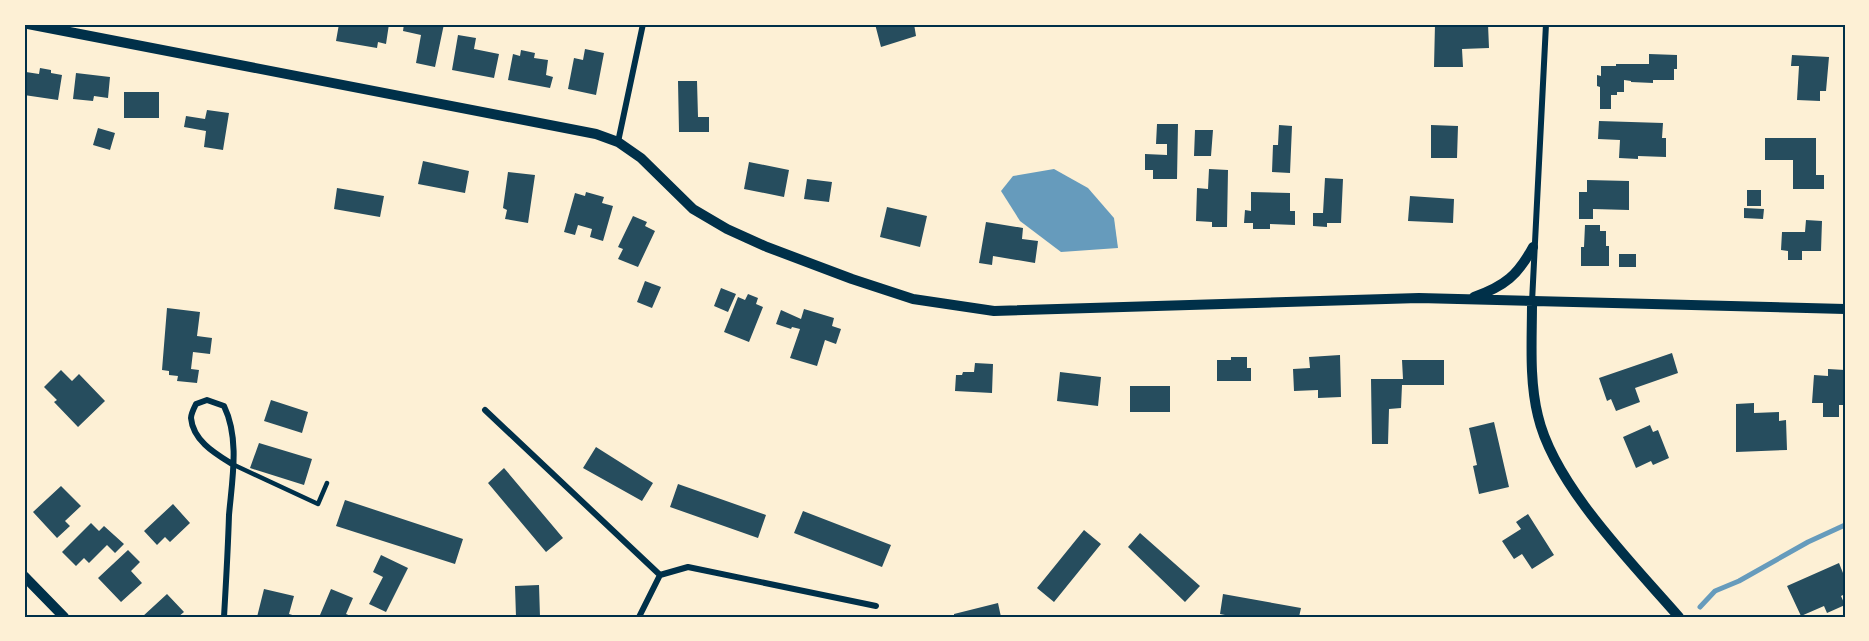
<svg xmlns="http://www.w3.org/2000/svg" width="1869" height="641" font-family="Montserrat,sans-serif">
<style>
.water{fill:#669bbc}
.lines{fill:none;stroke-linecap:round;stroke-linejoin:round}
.stream{stroke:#669bbc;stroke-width:5}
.building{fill:#264d5e}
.service{stroke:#003049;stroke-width:4.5}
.minor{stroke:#003049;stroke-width:6}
.tertiary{stroke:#003049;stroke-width:10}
.neatline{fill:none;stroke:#003049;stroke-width:2}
</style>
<rect width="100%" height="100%" fill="#fdf0d5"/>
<path class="water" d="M1054 169 1088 188 1114 218 1118 248 1061 252 1020 221 1001 191 1013 176Z"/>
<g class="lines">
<path class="stream" d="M1700 607 1715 591 1739 581 1808 542 1845 525"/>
</g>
<path class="building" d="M339 24H389L386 44 378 42 377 48 336 41Z
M404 24H444L435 67 416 63 421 35 403 31Z
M875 24H914L916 36 881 47Z
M1435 24H1488L1489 48 1462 49 1463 67H1434Z
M458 35 476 38 474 49 499 54 494 78 452 70Z
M585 49 604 53 596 95 568 89 574 58 583 60Z
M521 50 535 53 534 58 548 60 546 75 553 77 550 88 508 80 513 54 520 56Z
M1649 54 1677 55V69H1674V80H1653V83L1631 82V81L1624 80V92H1617V95H1611V109H1600V87L1597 86V75L1601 76V66H1616V64H1649Z
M1792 55 1829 57 1826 91H1820V101L1797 100 1799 66H1791Z
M40 68 51 70V73L62 75 58 100 24 95 26 72 39 74Z
M76 73 110 77 108 98 94 96 93 101 73 99Z
M678 81H697L698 117H709V132H679Z
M124 92H159V118H124Z
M207 110 229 113 223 150 204 147 206 131 184 127 186 116 205 119Z
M1599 121 1663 123 1662 138H1666V157L1638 156V159L1619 158 1620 140 1598 139Z
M1157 124H1178L1177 179H1153V170H1145V154L1167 155V144H1156Z
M1279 125 1292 126 1290 173 1272 172 1273 145H1278Z
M1431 125 1458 126 1457 158H1431Z
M98 128 115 133 110 150 93 145Z
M1195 130H1213L1211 156H1194Z
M1765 138H1816V175H1824V189H1793V160H1765Z
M423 161 469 171 465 193 418 184Z
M749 162 789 170 784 197 744 189Z
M1209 169 1228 170 1227 227H1212V222L1196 221 1197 188 1208 189Z
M508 172 535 175 528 223 505 219 507 210 503 208Z
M1325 178 1343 179 1341 223H1327V227L1313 226V213H1323Z
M807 179 832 182 829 202 804 199Z
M1587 180 1629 181V210L1593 209V219H1579V192H1587Z
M337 188 384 196 380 217 334 209Z
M1747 190H1761V206H1747Z
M586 192 604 197 602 203 613 206 603 241 590 237 592 229 578 225 575 235 564 232 575 193 585 196Z
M1251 192 1290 193V211H1295V225L1270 224V229H1253V223H1244L1245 210 1251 211Z
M1410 196 1454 199 1453 223 1408 221Z
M887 207 927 216 920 247 880 237Z
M1744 208 1764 209 1763 219 1744 218Z
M633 216 647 222 645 226 655 231 638 267 618 259 623 249 618 247Z
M1806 220 1822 221 1821 251H1802V260H1788V251L1781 250 1782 232H1805Z
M986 222 1023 228 1022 239 1038 241 1035 263 993 256 992 265 979 263Z
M1585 225H1600V231H1606V246H1609V266H1581V247H1584Z
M1619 254H1636V267H1619Z
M645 281 661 287 652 308 637 302Z
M721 288 736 294 728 312 714 306Z
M748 294 758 298 756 304 763 307 749 342 724 332 738 297 745 300Z
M167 308 200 312 197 336 212 338 210 354 193 352 191 369 199 370 197 383 177 381 178 376 169 375V371L162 370Z
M804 309 834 318 832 326 841 329 836 344 825 340 817 366 790 358 800 329 792 327 791 329 776 324 781 310 801 319Z
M1672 353 1678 373 1635 388 1640 402 1616 411 1611 399 1607 401 1599 378Z
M1340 355 1341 397 1318 398V390L1294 391 1293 369 1310 368 1309 357Z
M1231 357H1247V368H1251V381H1217V360H1231Z
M1402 360H1444V385H1402L1401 408 1389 409 1388 444H1372L1371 379H1403Z
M975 363 993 364 992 393 955 391 956 375H962L963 372H974Z
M1828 369 1845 370V405H1839V417H1823V403H1812L1814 375 1828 376Z
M61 370 72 381 79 374 105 401 78 427 54 402 57 400 44 387Z
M1060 372 1101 377 1098 406 1057 401Z
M1130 386H1170V412H1130Z
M271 400 308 412 302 433 264 421Z
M1754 403V413L1779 412V421L1786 420 1787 450 1736 452V404Z
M1494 422 1509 487 1479 494 1473 466 1477 465 1469 428Z
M1650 425 1653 432 1658 430 1669 458 1653 465 1651 461 1636 468 1623 437Z
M259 443 312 459 304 485 250 468Z
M596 447 653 483 642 501 583 468Z
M504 468 563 538 546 552 488 483Z
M678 484 766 515 758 538 670 507Z
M61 486 81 506 65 521 70 526 57 538 33 512Z
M345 500 463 539 455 564 336 526Z
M173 504 190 523 170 542 165 537 157 545 144 531Z
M803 511 891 545 882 567 794 533Z
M1528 514 1554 555 1532 569 1522 554 1514 559 1502 541 1521 529 1516 522Z
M91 523 99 531 104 526 124 544 115 553 107 545 89 563 84 558 76 566 62 552Z
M1084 530 1101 544 1054 602 1037 588Z
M1140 533 1200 586 1185 602 1128 547Z
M128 550 140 562 131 571 142 583 121 602 98 578Z
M381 555 408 568 386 612 369 604 383 577 373 572Z
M1839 563 1845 578V594L1841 596 1845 605 1827 613 1824 606 1801 616 1787 586Z
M539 585 540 617H516L515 586Z
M264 589 294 596 289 614 299 617H257Z
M331 589 353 598 346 614 353 617H325L320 615Z
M167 594 184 612 178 617H142Z
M1223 594 1301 608 1299 617H1235L1220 614Z
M998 603 1001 617H954V614Z"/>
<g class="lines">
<path class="service" d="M232 464 318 504 327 483"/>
<path class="minor" d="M618 142 643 24
M1532 302 1546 24
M485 410 660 575 688 567 876 606
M224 617C226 583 228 549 229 515 232 480 240 439 224 406L207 400 196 404C194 408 191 414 191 418 193 441 216 454 232 464
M639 617 660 575"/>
<path class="tertiary" d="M28 24 596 134 618 142 641 158 693 209 727 229 767 247 852 279 913 299 994 311 1419 298 1845 309
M1474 297C1505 286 1518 275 1533 247
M1532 303C1532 340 1529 380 1538 416 1554 485 1633 564 1679 617
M24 576 64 617"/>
</g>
<rect width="1869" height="641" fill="none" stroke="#fdf0d5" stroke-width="51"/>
<rect x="26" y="26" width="1818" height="590" class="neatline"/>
</svg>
